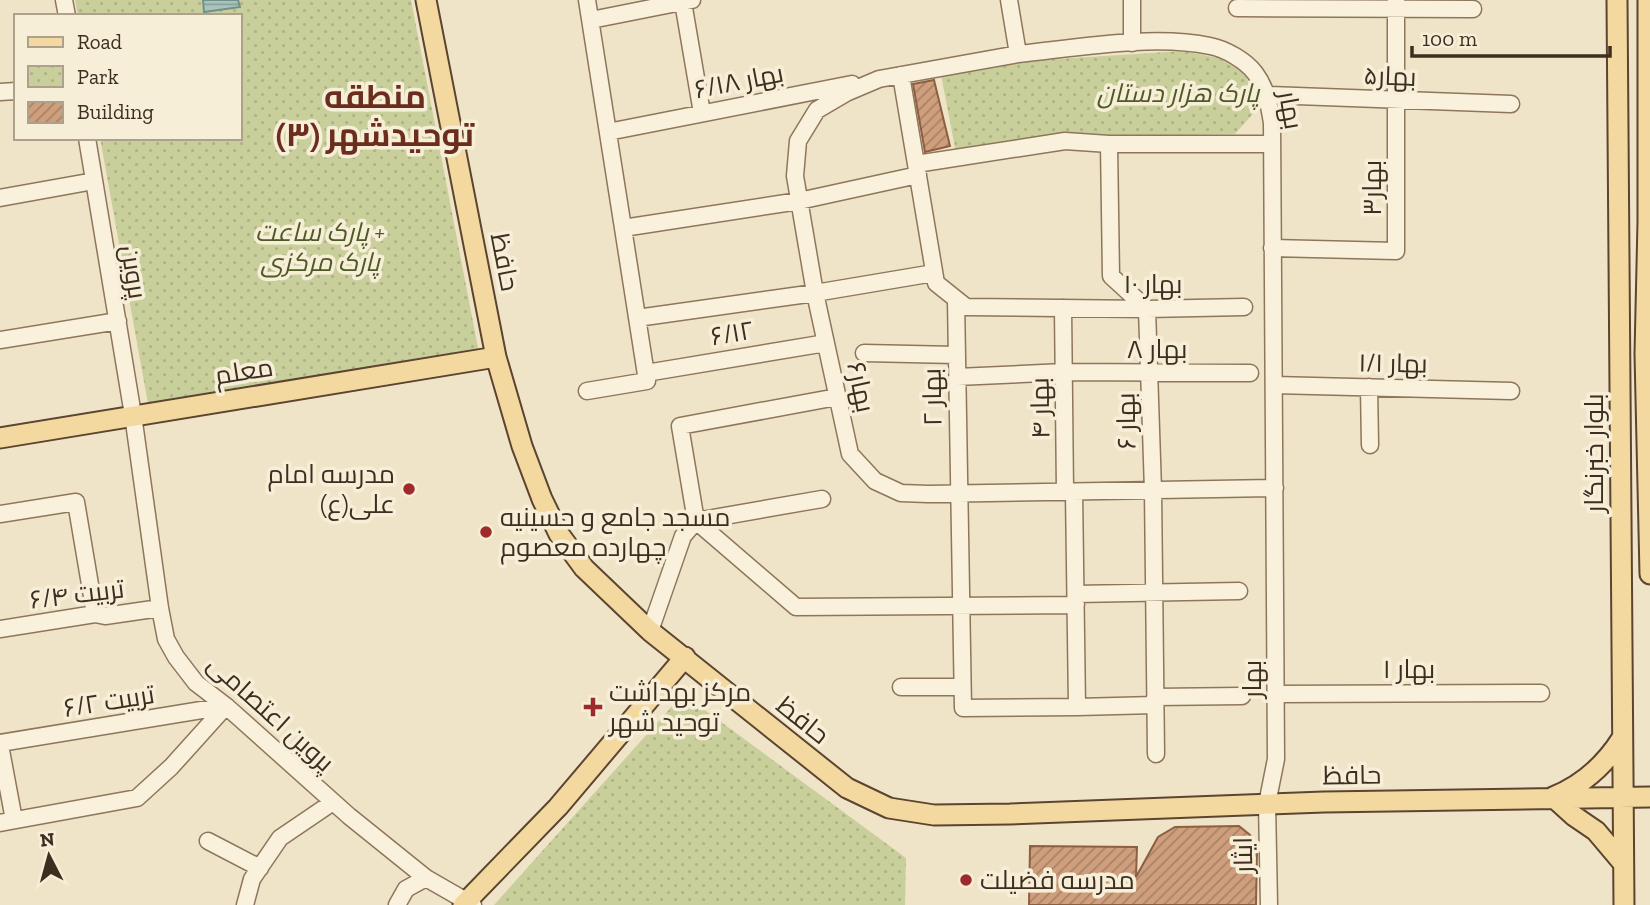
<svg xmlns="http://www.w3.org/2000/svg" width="1650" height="905" font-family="'Zilla Slab',Cairo,serif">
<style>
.park{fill:url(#park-dots)}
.water{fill:url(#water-rules);stroke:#6f938a;stroke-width:2}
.building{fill:url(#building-hatch);stroke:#8d5f41;stroke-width:2}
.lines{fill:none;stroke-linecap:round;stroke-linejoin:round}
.minor-casing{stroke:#8d765c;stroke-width:19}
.major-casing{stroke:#5b4430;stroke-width:23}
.minor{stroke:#faf1dc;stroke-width:16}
.major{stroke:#f3d9a0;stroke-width:19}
.poi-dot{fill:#9e2a2b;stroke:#f7eed8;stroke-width:2.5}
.labels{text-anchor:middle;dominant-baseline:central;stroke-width:7;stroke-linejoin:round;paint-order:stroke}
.street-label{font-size:26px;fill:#3d2e20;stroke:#f7eed8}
.park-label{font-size:26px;font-style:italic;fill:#4d5a26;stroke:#f7eed8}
.poi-label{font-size:26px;fill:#3d2e20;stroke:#f7eed8;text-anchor:start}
.district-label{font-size:33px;font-weight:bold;fill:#6b2e1e;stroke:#f7eed8}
</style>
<defs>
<pattern id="park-dots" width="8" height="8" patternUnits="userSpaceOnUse" patternTransform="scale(1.75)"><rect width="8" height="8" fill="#c9cf9b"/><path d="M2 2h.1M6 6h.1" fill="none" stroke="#aeb285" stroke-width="1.8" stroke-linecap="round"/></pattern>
<pattern id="water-rules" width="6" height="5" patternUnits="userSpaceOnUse" patternTransform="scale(1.75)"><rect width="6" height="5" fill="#a9c4bc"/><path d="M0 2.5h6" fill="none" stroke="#8ba098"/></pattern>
<pattern id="building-hatch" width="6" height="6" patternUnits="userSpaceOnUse" patternTransform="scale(1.75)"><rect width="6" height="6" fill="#cf9f7d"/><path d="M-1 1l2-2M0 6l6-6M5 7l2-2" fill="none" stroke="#a98266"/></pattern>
</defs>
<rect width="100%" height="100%" fill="#f0e4c8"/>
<path class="park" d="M75 0H411L480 358 150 415 100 138H240V16H78Z
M1183 51 1218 58 1244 72 1259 107 1235 134 1128 136 956 153 941 75 1025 61Z
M683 694 906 858 905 905H494Z"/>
<path class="water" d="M203 0H238L240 7 204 12Z"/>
<path class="building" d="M934 80 950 146 925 152 913 84Z
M1239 826 1250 835 1257 849 1256 905H1029L1030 846 1137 847 1136 877 1158 837 1175 827Z"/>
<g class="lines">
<g class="minor-casing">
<path id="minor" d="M64 0 67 16
M587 0 623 228
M1009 0 1018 54C1076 48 1153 34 1210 46 1226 49 1246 61 1255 73 1267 89 1269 105 1272 123L1276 759 1267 804 1269 905
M1132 0V43
M683 2 702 113
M1237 8 1473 9
M591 20 692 0
M1018 54 879 79 846 93 817 110 798 141 795 176 815 293 850 454 875 481 901 493 928 494 1275 488
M901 75 936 283 966 307 1147 309 1244 307
M0 92 16 91
M1268 95 1511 104
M608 132 852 84
M87 138 133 415 160 608 166 639 176 657 196 683 226 706 349 816 426 878 473 905
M916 164 1065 141 1109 144
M0 198 94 181
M1272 248 1396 251V0
M956 300 963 708 1077 707
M1063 308 1065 492
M637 318 815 293 934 273
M0 340 118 321
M864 353 956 355
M646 373 826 343
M957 377 1064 372 1250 373
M1274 385 1511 391
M1369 387 1370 445
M587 391 647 381 623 228 799 201 918 175
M1074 492 1077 707 1155 705
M822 499 696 521 796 607 1076 605
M0 514 76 502 95 614
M1076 594 1239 591
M0 629 95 614 105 616 160 608
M650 631 683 536 696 521 680 426 837 397
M901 687H962
M1276 694 1541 693
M1155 697 1242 696
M0 743 226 706
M0 745 14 820
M1156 754 1153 490 1147 309 1111 276 1109 144H1272
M0 823 137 798 171 767 226 706
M208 841 260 868
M245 905 252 879 280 838 333 802
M397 905 406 889 426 878"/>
</g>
<g class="major-casing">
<path id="major" d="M426 0 496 357 522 446 542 499 559 534 584 568 650 631 847 788 889 808 934 815 1010 814 1324 802 1650 797
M1617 0 1624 905
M1648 0V222L1645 354 1650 574
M0 438 496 357
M1622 738C1605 765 1583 785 1553 797L1574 816 1596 831 1623 863
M463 905 558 807 685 657"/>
</g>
<use href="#minor" class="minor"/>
<use href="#major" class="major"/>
</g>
<g class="poi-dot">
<circle cx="409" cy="489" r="7"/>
<circle cx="486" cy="532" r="7"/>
<path d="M589.5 696.5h7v7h7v7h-7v7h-7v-7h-7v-7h7z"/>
<circle cx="966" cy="880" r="7"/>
</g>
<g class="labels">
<g class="street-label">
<text transform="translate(1390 76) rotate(2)">بهار۵</text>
<text transform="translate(739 81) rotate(-11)">بهار ۶/۱۸</text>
<text transform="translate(1291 110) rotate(80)">بهار</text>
<text transform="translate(1372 188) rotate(-90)">بهار۳</text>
<text transform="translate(505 262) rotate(79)">حافظ</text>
<text transform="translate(134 272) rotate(81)">پروین</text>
<text x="1153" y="284">بهار ۱۰</text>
<text transform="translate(732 333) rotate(-10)">۶/۱۲</text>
<text x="1157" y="349">بهار ۸</text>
<text transform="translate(1393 363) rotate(1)">بهار ۱/۱</text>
<text transform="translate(244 371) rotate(-9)">معلم</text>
<text transform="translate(861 387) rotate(78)">بهار۶</text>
<text transform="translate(932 397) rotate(-91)">بهار ۲</text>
<text transform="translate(1040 408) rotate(-91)">بهار ۴</text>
<text transform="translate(1126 421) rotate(-91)">بهار ۶</text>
<text transform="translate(1594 453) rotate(-90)">بلوار خبرنگار</text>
<text transform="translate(77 594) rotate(-7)">تربیت ۶/۴</text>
<text x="1409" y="669">بهار ۱</text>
<text transform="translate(1252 679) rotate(-90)">بهار</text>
<text transform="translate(109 701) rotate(-9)">تربیت ۶/۲</text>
<text transform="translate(271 713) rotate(42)">پروین اعتصامی</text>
<text transform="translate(803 720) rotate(39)">حافظ</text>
<text transform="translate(1352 775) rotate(-1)">حافظ</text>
<text transform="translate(1243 855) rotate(-91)">ایثار</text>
</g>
<g class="park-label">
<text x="1178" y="93">پارک هزار دستان</text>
<text x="320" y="232">پارک ساعت +<tspan x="320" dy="30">پارک مرکزی</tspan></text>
</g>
<g class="poi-label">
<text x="395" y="474" text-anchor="end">مدرسه امام<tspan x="395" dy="30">علی(ع)</tspan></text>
<text x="500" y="517">مسجد جامع و حسینیه<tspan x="500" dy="30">چهارده معصوم</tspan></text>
<text x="609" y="692">مرکز بهداشت<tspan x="609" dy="30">توحید شهر</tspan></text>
<text x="980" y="880">مدرسه فضیلت</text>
</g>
<g class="district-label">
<text x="375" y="96">منطقه<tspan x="375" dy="38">توحیدشهر (۳)</tspan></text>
</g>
</g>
<rect x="14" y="14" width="228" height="126" fill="#f7eed8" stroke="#ada18e" stroke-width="2"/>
<rect x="28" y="37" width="35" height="10" fill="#f3d9a0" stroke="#ada18e" stroke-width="2"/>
<text x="77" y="49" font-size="21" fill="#3d2e20">Road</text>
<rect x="28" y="66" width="35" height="21" fill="url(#park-dots)" stroke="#ada18e" stroke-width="2"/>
<text x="77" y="84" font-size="21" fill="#3d2e20">Park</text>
<rect x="28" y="102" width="35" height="21" fill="url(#building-hatch)" stroke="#ada18e" stroke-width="2"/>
<text x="77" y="119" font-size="21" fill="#3d2e20">Building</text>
<g transform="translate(49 856) rotate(354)" stroke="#f7eed8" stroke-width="5" paint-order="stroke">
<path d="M0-5L12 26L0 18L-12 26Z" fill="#3d2e20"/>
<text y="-10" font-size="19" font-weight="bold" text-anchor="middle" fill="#3d2e20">N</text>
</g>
<path d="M1412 46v10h198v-10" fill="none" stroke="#3d2e20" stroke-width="3.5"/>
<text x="1422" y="46" font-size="21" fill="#3d2e20" stroke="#f7eed8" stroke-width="5" paint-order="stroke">100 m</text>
</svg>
